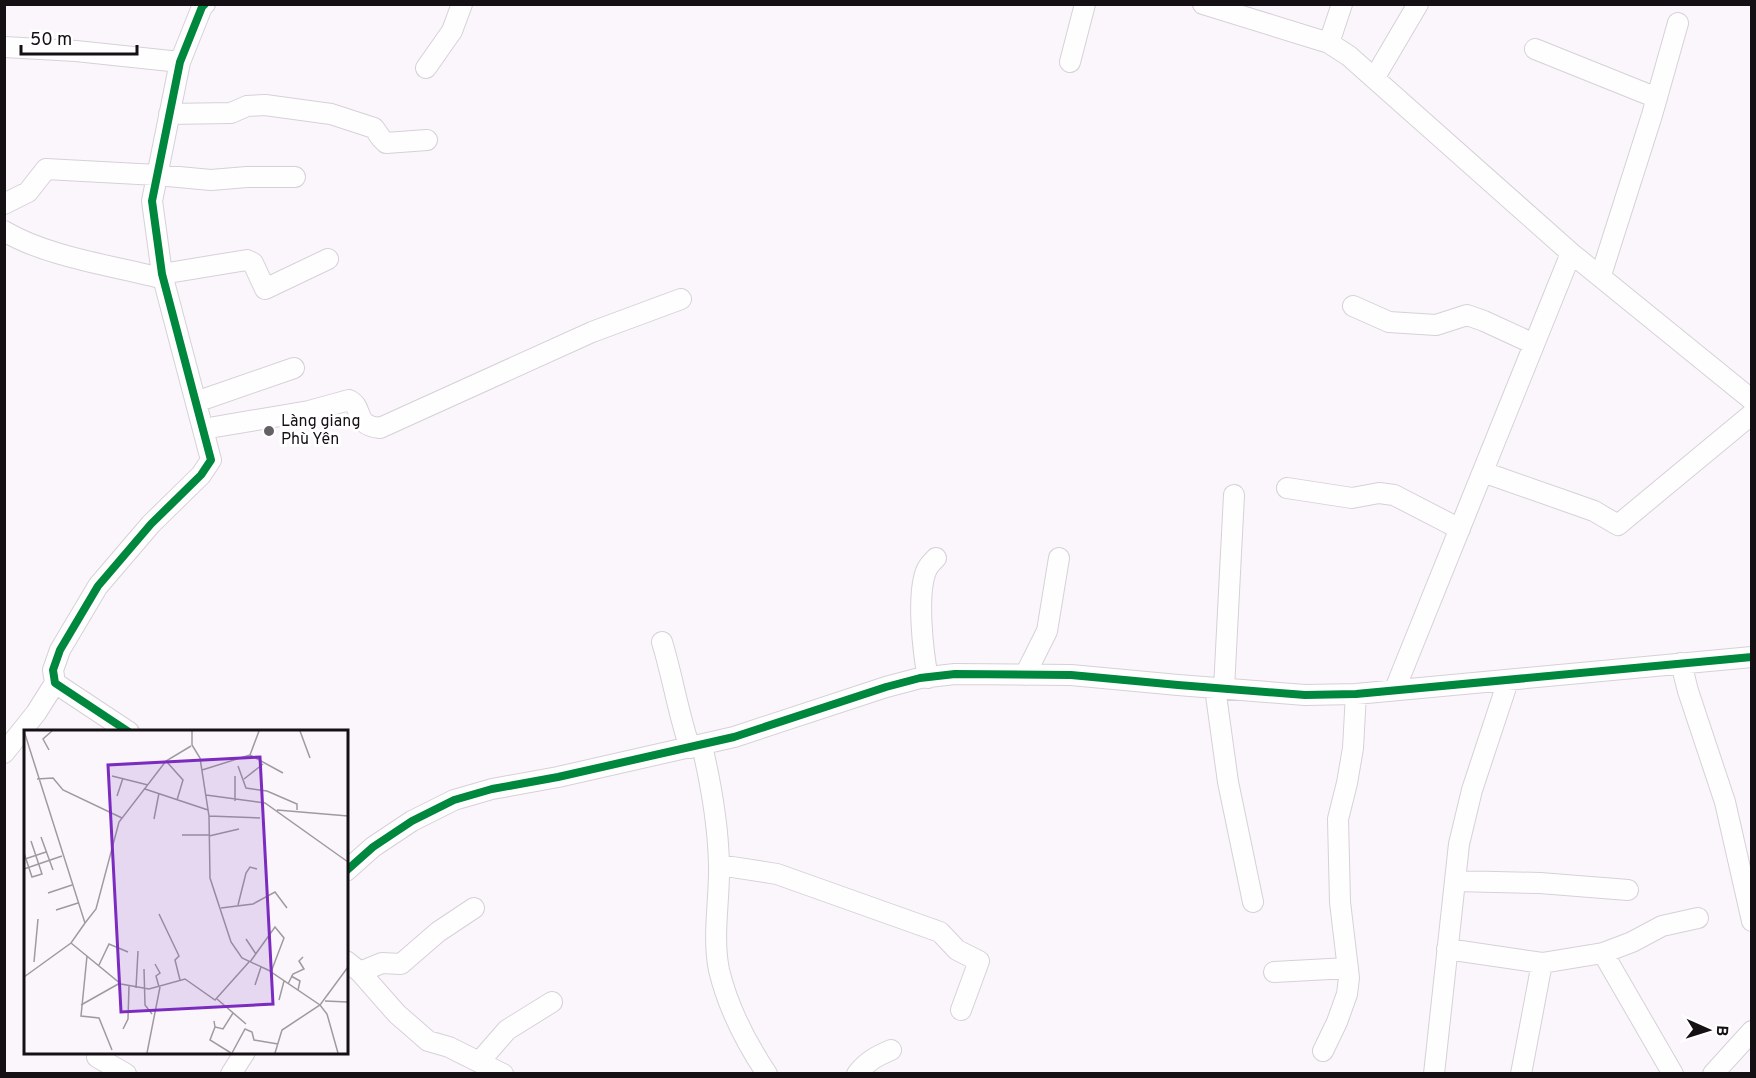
<svg xmlns="http://www.w3.org/2000/svg" width="1756" height="1078" font-family="Overpass,sans-serif">
<style>
.lines{fill:none;stroke-linecap:round;stroke-linejoin:round}
.minor-casing{stroke:#d6d1d6;stroke-width:22}
.minor{stroke:#fefeff;stroke-width:20}
.cycleway-casing{stroke:#fff;stroke-width:11}
.cycleway{stroke:#00873e;stroke-width:8}
.poi-dot{fill:#656065;stroke:#fff;stroke-width:2}
.labels{text-anchor:middle;dominant-baseline:central;stroke-width:6;stroke-linejoin:round;paint-order:stroke}
.poi-label{font-size:16px;fill:#141014;stroke:#fff;text-anchor:start}
.inset-road{fill:none;stroke:#9f9a9f;stroke-width:1.5}
.view{fill:#7b2cbf;fill-opacity:0.15;stroke:#7b2cbf;stroke-width:3}
.inset-edge{fill:none;stroke:#141014;stroke-width:3}
</style>
<rect width="100%" height="100%" fill="#fbf6fc"/>
<g class="lines">
<g class="minor-casing">
<path id="minor" d="M1203 4 1329 43 1349 56 1571 253 1752 400
M1329 43 1342 4
M4 47 76 51 180 62
M1535 49 1657 98
M1070 62 1085 4
M426 68 452 31 462 4
M1375 77 1418 4
M169 114 231 113 247 106 265 105 331 114 374 128 381 138 386 143 427 140
M4 204 28 192 46 169 157 175 211 180 247 177H295
M4 231C47 257 115 266 164 279
M162 274 247 260 253 263 265 289 328 259
M1601 275 1652 115 1678 23
M1353 306 1389 322 1436 325 1467 315 1484 321 1534 344
M196 402 294 368
M203 429 309 411 349 400C365 408 352 425 380 428L592 332 681 299
M1483 472 1594 511 1618 525 1752 414
M1287 488 1352 498 1379 493 1394 495 1460 529
M662 642C673 678 678 713 690 748
M1681 663 1688 691 1725 802 1752 921
M1025 675 1047 631 1059 558
M928 678C923 652 916 592 927 569 929 565 933 561 936 558
M1215 688 1228 782 1253 902
M1224 689 1234 495
M1395 689 1571 253
M129 732 55 683 53 670 60 650 98 586 151 524 201 475 211 460 162 274 152 201 180 62 202 7 205 4
M702 746C711 784 718 824 719 864 720 899 712 935 719 970 728 1008 745 1041 767 1074
M4 753 36 713 55 683
M719 865 777 874 940 932 957 950 979 961 961 1010
M346 871 373 847 412 821 454 800 492 789 558 777 734 737 886 687 920 678 955 674 1071 675 1178 685 1305 695 1356 694 1752 657
M1455 881 1540 883 1628 890
M1447 949 1542 963 1603 953 1632 942 1662 926 1698 918
M1603 953 1673 1074
M346 961 360 972 397 1014 428 1041 449 1047 503 1074
M360 972 382 963 401 964 438 932 474 908
M1274 972 1348 968
M1323 1051 1337 1022 1347 994 1349 978 1340 902 1338 819 1347 783 1353 748 1356 694
M97 1057 126 1074
M480 1061 507 1030 552 1002
M231 1074 245 1052
M857 1074C867 1061 877 1056 891 1050
M1434 1074 1459 844 1472 790 1508 681
M1521 1074 1542 963
M1713 1074 1752 1031"/>
</g>
<use href="#minor" class="minor"/>
<g class="cycleway-casing">
<path id="cycleway" d="M129 732 55 683 53 670 60 650 98 586 151 524 201 475 211 460 162 274 152 201 180 62 202 7 205 4
M346 871 373 847 412 821 454 800 492 789 558 777 734 737 886 687 920 678 955 674 1071 675 1178 685 1305 695 1356 694 1752 657"/>
</g>
<use href="#cycleway" class="cycleway"/>
</g>
<circle class="poi-dot" cx="269" cy="431" r="6"/>
<g class="labels">
<g class="poi-label">
<text x="281" y="422">Làng giang<tspan x="281" dy="18">Phù Yên</tspan></text>
</g>
</g>
<g transform="translate(24 730)">
<rect width="324" height="324" fill="#fbf6fc"/>
<path class="inset-road" d="M168 1V15L176 28 185 86 186 148 207 212 218 228 244 240 296 275 303 284 314 323M276 1 286 28M25 20 19 9 28 1M226 25 259 43M142 31 159 50 153 70M214 36 222 58 243 61 273 74V80M178 40 226 25 235 1M88 46 124 55M211 46V71M13 49 29 48 39 60 98 88M220 49 239 34M121 59 184 80M182 65 241 73 324 132M93 66 99 48M253 80 324 86M185 86 236 88M130 89 135 63M158 105H185M185 106 215 99M17 107 29 140M0 123 8 147 18 144 7 111M1 129 22 122M0 139 38 126M24 163 48 155M214 175 222 143 226 137 233 139M197 178 229 174 251 162 263 178M32 180 54 173M135 184 155 226 151 230 156 250M61 193 72 179 95 92 142 31 167 16M222 209 232 224M47 213 97 254 125 259 161 249 191 270 225 232M63 226 57 286 75 288 88 320M10 232 14 189M226 232 251 197 260 208 247 242M131 234 136 243 132 246 135 257M75 235 85 214 104 222M120 239 121 275 128 284M267 246 276 251 274 260M0 247 47 213 61 193 0 1M264 254 269 244 280 239 275 231 279 227M231 255 237 237M112 258 114 221M193 269 222 294M255 270 260 251M301 271 324 272M57 275 96 253M190 291 191 297 199 299 209 283M191 297 186 310 207 323M99 299 104 289 105 256M123 323 136 257M208 323 221 299 228 302 230 310 254 314M251 323 258 300 296 275 324 237"/>
<path class="view" d="M236 27 249 274 97 282 84 35Z"/>
<rect width="324" height="324" class="inset-edge"/>
</g>
<rect width="1756" height="1078" fill="none" stroke="#141014" stroke-width="12"/>
<g transform="translate(1708 1030) rotate(93)" stroke="#ffffff" stroke-width="4.5" paint-order="stroke">
<path d="M0-4.5L10 22L0 15L-10 22Z" fill="#141014"/>
<text y="-9" font-size="16" font-weight="bold" text-anchor="middle" fill="#141014">B</text>
</g>
<path d="M21 45v9h116v-9" fill="none" stroke="#141014" stroke-width="3"/>
<text x="30" y="45" font-size="18" fill="#141014" stroke="#ffffff" stroke-width="4.5" paint-order="stroke">50 m</text>
</svg>
